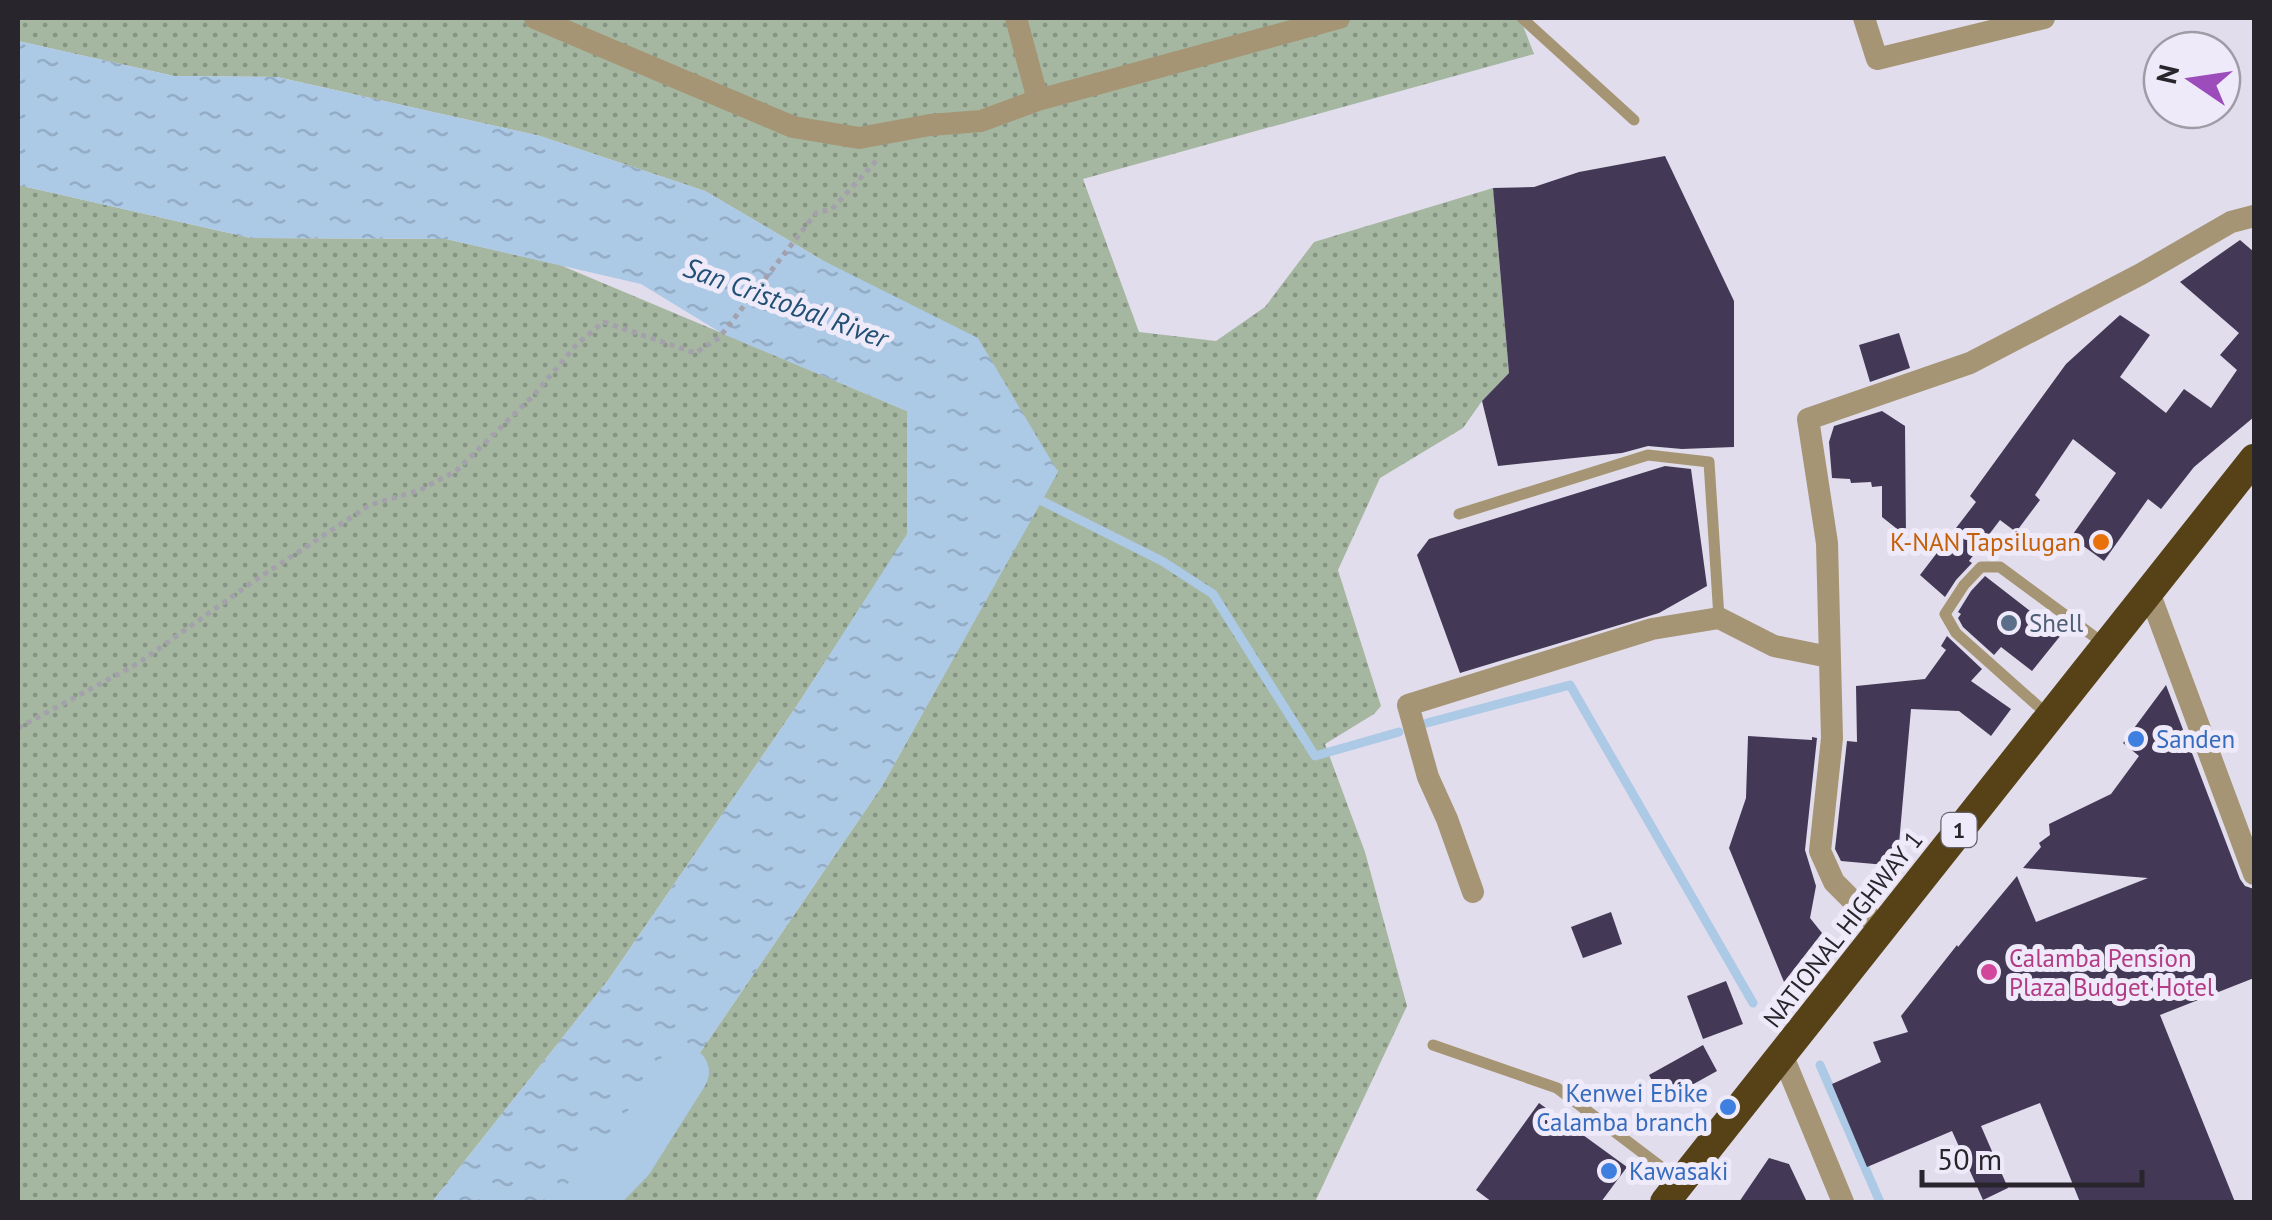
<svg xmlns="http://www.w3.org/2000/svg" width="2272" height="1220" font-family="'PT Sans',sans-serif">
<style>
.green{fill:url(#green-dots)}
.water{fill:url(#water-ripples)}
.lines{fill:none;stroke-linecap:round;stroke-linejoin:round}
.stream{stroke:#acc9e5;stroke-width:9}
.river{stroke:#acc9e5;stroke-width:52}
.building{fill:#433956}
.path{stroke:#a4a1ad;stroke-width:5;stroke-dasharray:5 5;stroke-linecap:butt}
.lane{stroke:#a59574;stroke-width:11}
.street{stroke:#a59574;stroke-width:22}
.highway{stroke:#564216;stroke-width:30}
.food-dot{fill:#e8710a;stroke:#efeaf9;stroke-width:4}
.service-dot{fill:#5c6f8a;stroke:#efeaf9;stroke-width:4}
.shop-dot{fill:#3f7fe0;stroke:#efeaf9;stroke-width:4}
.hotel-dot{fill:#d1479c;stroke:#efeaf9;stroke-width:4}
.labels{text-anchor:middle;dominant-baseline:central;stroke-width:10;stroke-linejoin:round;paint-order:stroke}
.shield{fill:#efeaf9;stroke:#64616a;stroke-width:2.5}
.shield-label{font-size:22px;font-weight:bold;fill:#28262c}
.food-label{font-size:25px;fill:#c56008;stroke:#efeaf9;text-anchor:end}
.service-label{font-size:25px;fill:#4e5e75;stroke:#efeaf9;text-anchor:start}
.shop-label{font-size:25px;fill:#366cbe;stroke:#efeaf9;text-anchor:start}
.street-label{font-size:25px;fill:#28262c;stroke:#efeaf9}
.hotel-label{font-size:25px;fill:#b23c85;stroke:#efeaf9;text-anchor:start}
.water-label{font-size:28px;font-style:italic;fill:#235075;stroke:#efeaf9}
</style>
<defs>
<pattern id="green-dots" width="8" height="8" patternUnits="userSpaceOnUse" patternTransform="scale(2.5)"><rect width="8" height="8" fill="#a5b7a0"/><path d="M2 2h.1M6 6h.1" fill="none" stroke="#869583" stroke-width="1.8" stroke-linecap="round"/></pattern>
<pattern id="water-ripples" width="26" height="14" patternUnits="userSpaceOnUse" patternTransform="scale(2.5)"><rect width="26" height="14" fill="#acc9e5"/><path d="M2 4q2-2 4 0t4 0M15 11q2-2 4 0t4 0" fill="none" stroke="#94acc5"/></pattern>
</defs>
<rect width="100%" height="100%" fill="#e1ddec"/>
<path class="green" d="M18 18H1520L1534 54 1083 179 1139 332 1216 341 1265 307 1314 242 1493 188 1509 373 1482 401 1463 428 1380 478 1338 570 1381 706 1374 714 1325 744 1365 852 1407 1006 1315 1202H598L882 786 1058 471 822 260 705 191 540 136 277 77 174 76 18 41Z
M18 185 251 238 446 239 560 265 907 411 908 534 798 704 609 979 432 1202H18Z"/>
<path class="water" d="M18 41 174 76 277 77 540 136 705 191 822 260 978 338 1058 472 882 786 598 1202H432L609 979 798 704 907 534V411L723 334 641 284 446 239 251 238 18 185Z"/>
<g class="lines">
<path class="stream" d="M1034 497 1162 561 1213 594 1315 756 1399 732
M1427 723 1570 685 1753 1003
M1820 1065 1880 1202"/>
<path class="river" d="M586 1202 628 1159 683 1072"/>
</g>
<path class="building" d="M1665 156 1734 301V447L1682 449 1648 446 1622 453 1498 466 1482 401 1509 373 1493 188 1534 187 1579 172Z
M2240 240 2254 252V417L2194 467 2161 509 2148 499 2104 561 2071 537 2116 473 2073 439 2035 495 2040 500 2016 532 2000 520 1969 561 1972 563 1956 580 1945 597 1920 575 1976 502 1970 496 2066 364 2120 315 2150 335 2120 377 2166 413 2184 389 2211 408 2237 370 2220 355 2239 333 2180 282Z
M1899 333 1910 368 1870 382 1859 345Z
M1882 411 1905 426 1906 536 1882 517V486L1872 487 1871 482 1851 483 1850 479 1832 478 1829 442 1834 426Z
M1665 466 1691 469 1707 586 1659 613 1460 673 1417 555 1429 539Z
M1985 576 2061 635 2032 671 2001 647 1994 655 1963 627 1958 618 1961 614 1958 612 1971 591Z
M1947 636 1982 669 1971 681 2011 709 1991 736 1959 711 1911 709 1897 866 1841 861 1835 849 1847 741 1857 742 1856 686 1925 679 1946 650 1941 646Z
M2166 685 2240 879 2245 886 2254 889V978L2160 1015 2235 1202H2080L2040 1103 1981 1126 2008 1188 1983 1200 1952 1131 1867 1167 1832 1084 1881 1062 1873 1042 1908 1032 1901 1016 1957 945 1958 947 2017 876 2036 922 2148 878 2023 868 2041 847 2039 843 2050 835 2049 824 2111 794 2139 756 2123 743Z
M1748 736 1812 740V737L1817 738 1805 850 1816 886 1810 918 1822 933 1784 982 1729 848 1746 798Z
M1611 912 1622 944 1583 958 1571 927Z
M1726 981 1743 1024 1703 1039 1687 996Z
M1703 1045 1717 1071 1663 1101 1649 1075Z
M1539 1103 1627 1167 1601 1202H1492L1476 1190Z
M1769 1158 1789 1164 1807 1202H1739Z"/>
<g class="lines">
<path class="path" d="M18 728 137 664 257 579 370 505 420 490 456 471 533 396 578 343 604 322 695 353 719 338 816 213 832 209 876 161"/>
<path class="lane" d="M1522 18 1634 120
M1459 514 1648 455 1709 462 1719 618
M2048 715 1956 633 1945 614 1964 585 1981 567H2000L2103 643
M1433 1045 1557 1088 1681 1182"/>
<path class="street" d="M535 18 793 127 859 138 930 125 981 121 1038 100 1339 18
M1016 18 1038 100
M1864 18 1877 59 2044 18
M2149 592 2254 874
M1473 892 1447 819 1428 777 1408 705 1652 629 1719 618 1774 646 1829 657
M1881 929 1834 882 1820 851 1832 738 1827 543 1808 419 1970 363 2141 274 2231 222 2254 216
M1782 1054 1843 1202"/>
<path class="highway" d="M1665 1202 2254 459"/>
</g>
<circle class="food-dot" cx="2101" cy="542" r="10"/>
<circle class="service-dot" cx="2009" cy="623" r="10"/>
<g class="shop-dot">
<circle cx="2136" cy="739" r="10"/>
<circle cx="1728" cy="1107" r="10"/>
<circle cx="1609" cy="1171" r="10"/>
</g>
<circle class="hotel-dot" cx="1989" cy="972" r="10"/>
<g class="labels">
<rect class="shield" x="1941.5" y="813" width="35" height="34" rx="8"/>
<g class="shield-label">
<text x="1959" y="830">1</text>
</g>
<g class="food-label">
<text x="2081" y="542">K-NAN Tapsilugan</text>
</g>
<g class="service-label">
<text x="2029" y="623">Shell</text>
</g>
<g class="shop-label">
<text x="2156" y="739">Sanden</text>
<text x="1708" y="1093" text-anchor="end">Kenwei Ebike<tspan x="1708" dy="29">Calamba branch</tspan></text>
<text x="1629" y="1171">Kawasaki</text>
</g>
<g class="street-label">
<text transform="translate(1843 929) rotate(-52)">NATIONAL HIGHWAY 1</text>
</g>
<g class="hotel-label">
<text x="2009" y="958">Calamba Pension<tspan x="2009" dy="29">Plaza Budget Hotel</tspan></text>
</g>
<g class="water-label">
<text transform="translate(786 302) rotate(20)">San Cristobal River</text>
</g>
</g>
<rect width="2272" height="1220" fill="none" stroke="#28262c" stroke-width="40"/>
<g transform="translate(2192 80) rotate(283)"><circle r="48" fill="#efeaf9" stroke="#9f9ca7" stroke-width="2.5"/>
<path d="M0-8L18 38L0 25L-18 38Z" fill="#9c4cbb"/>
<text y="-15" font-size="28" font-weight="bold" text-anchor="middle" fill="#28262c">N</text>
</g>
<path d="M1922 1170v15h220v-15" fill="none" stroke="#28262c" stroke-width="5"/>
<text x="1937" y="1170" font-size="30" fill="#28262c" stroke="#efeaf9" stroke-width="8" paint-order="stroke">50 m</text>
</svg>
